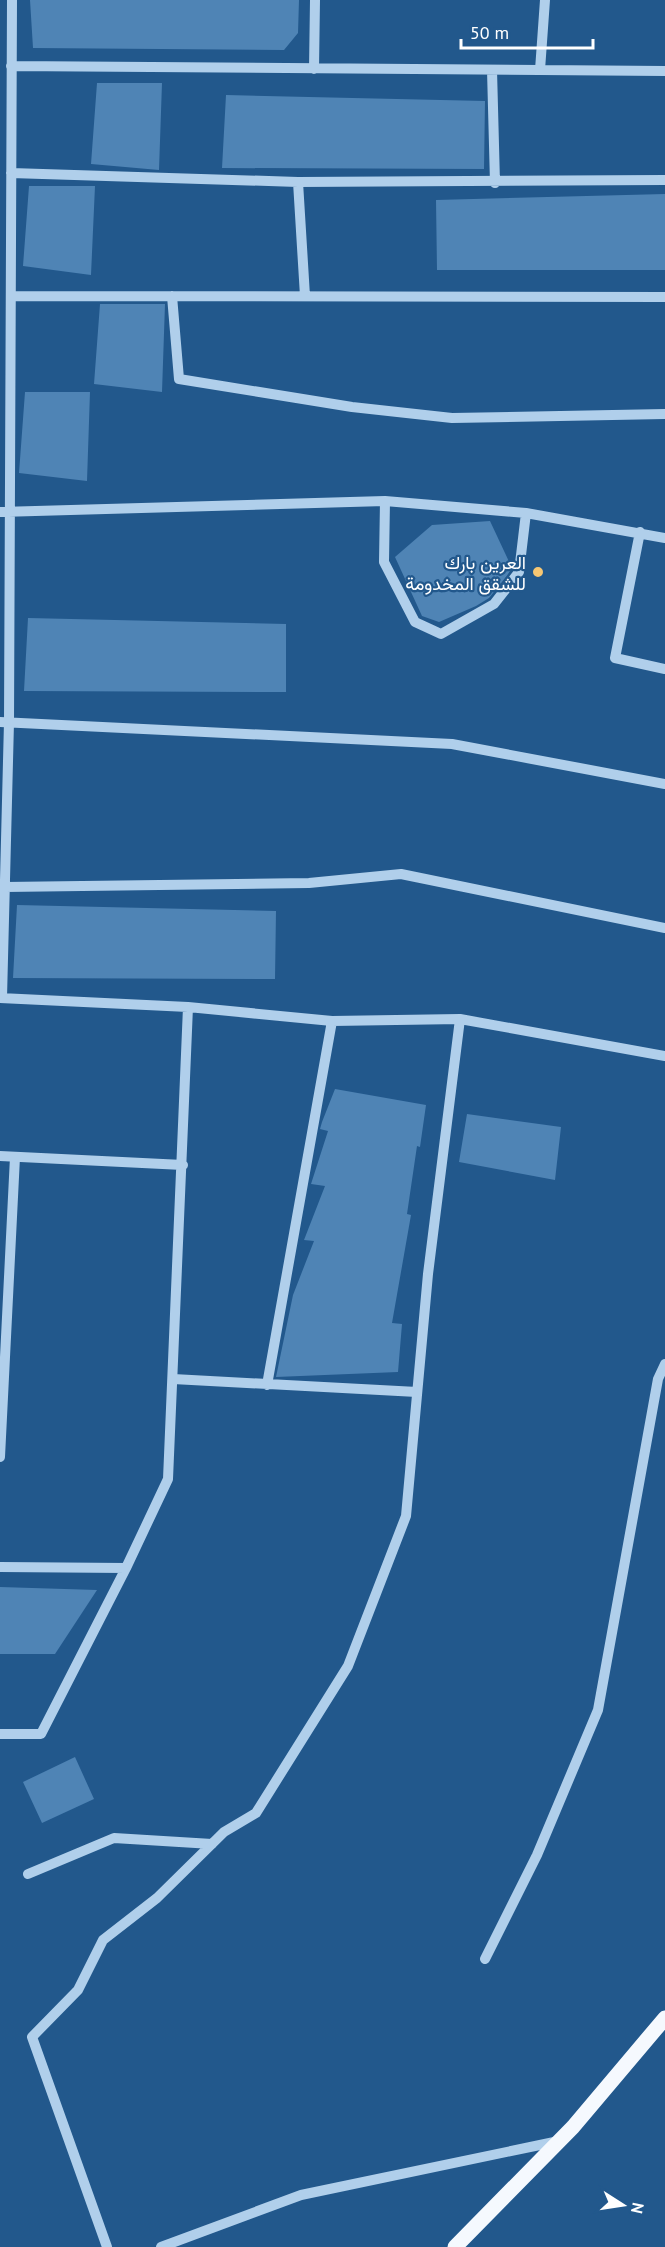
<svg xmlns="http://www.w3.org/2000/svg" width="665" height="2247" font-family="'PT Sans',Vazirmatn,sans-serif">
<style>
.building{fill:#4f84b5}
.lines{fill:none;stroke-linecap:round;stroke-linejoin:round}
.minor{stroke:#b0cfeb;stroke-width:10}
.major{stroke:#f5f9fe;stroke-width:15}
.poi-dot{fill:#f7c773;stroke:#22588c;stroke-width:2}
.labels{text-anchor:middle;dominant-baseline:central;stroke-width:4.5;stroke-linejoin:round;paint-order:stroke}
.poi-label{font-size:18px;fill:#fff;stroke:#22588c;text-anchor:end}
</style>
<rect width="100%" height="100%" fill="#22588c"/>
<path class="building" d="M30 0H299L298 33 284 50 33 48Z
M97 83H162L159 170 91 164Z
M226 95 485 101 484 169 222 168Z
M29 186H95L91 275 23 266Z
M665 194V270H437L436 200Z
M100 304H165L162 392 94 384Z
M25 392H90L87 481 19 473Z
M490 521 512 568 506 577 489 598 476 606 439 622 422 616 395 557 432 525Z
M28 618 286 624V692L24 691Z
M17 905 276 911 275 979 13 978Z
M335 1089 426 1105 420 1147 417 1146 407 1214 411 1215 392 1323 402 1324 398 1372 276 1377 293 1295 314 1241 304 1240 325 1186 311 1184 328 1131 320 1129 322 1122Z
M467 1114 561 1127 555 1180 459 1162Z
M0 1587 97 1590 55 1654H0Z
M75 1757 94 1799 42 1823 23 1782Z"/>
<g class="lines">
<path class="minor" d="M11 66 665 71
M314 69 315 0
M492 70 495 183
M540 70 545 0
M11 173 298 182 665 180
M298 182 305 296
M11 296 665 297
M172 296 179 379 352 407 452 418 665 414
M385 501 384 562 415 622 441 634 494 604 519 572 526 513
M0 512 385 501 526 513 665 538
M640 532 615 658 665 669
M0 722 452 744 665 784
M5 887 309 883 401 874 665 928
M0 998 188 1007 332 1021 460 1019 665 1056
M2 998 9 722 12 0
M0 1156 183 1165
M173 1379 417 1392
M267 1385 332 1021
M0 1457 15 1157
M0 1567 126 1568
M0 1734H41L126 1568 168 1479 188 1007
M28 1874 114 1838 212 1844
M485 1959 537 1855 598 1710 658 1379 665 1364
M107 2247 32 2037 78 1990 103 1940 157 1898 224 1832 256 1813 348 1666 406 1516 428 1274 460 1019
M161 2247 301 2195 559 2141"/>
<path class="major" d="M455 2247 573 2127 665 2018"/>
</g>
<circle class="poi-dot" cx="538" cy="572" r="6"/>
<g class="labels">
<g class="poi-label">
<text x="526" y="562">العرين بارك<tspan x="526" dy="21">للشقق المخدومة</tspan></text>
</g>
</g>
<g transform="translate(623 2205) rotate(102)" stroke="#22588c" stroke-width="4.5" paint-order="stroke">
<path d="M0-4.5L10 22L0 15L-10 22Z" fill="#ffffff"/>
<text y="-9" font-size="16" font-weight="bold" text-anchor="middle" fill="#ffffff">N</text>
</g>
<path d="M461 39v9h132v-9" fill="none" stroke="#ffffff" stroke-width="3"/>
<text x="470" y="39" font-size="18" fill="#ffffff" stroke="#22588c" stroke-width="4.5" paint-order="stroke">50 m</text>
</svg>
